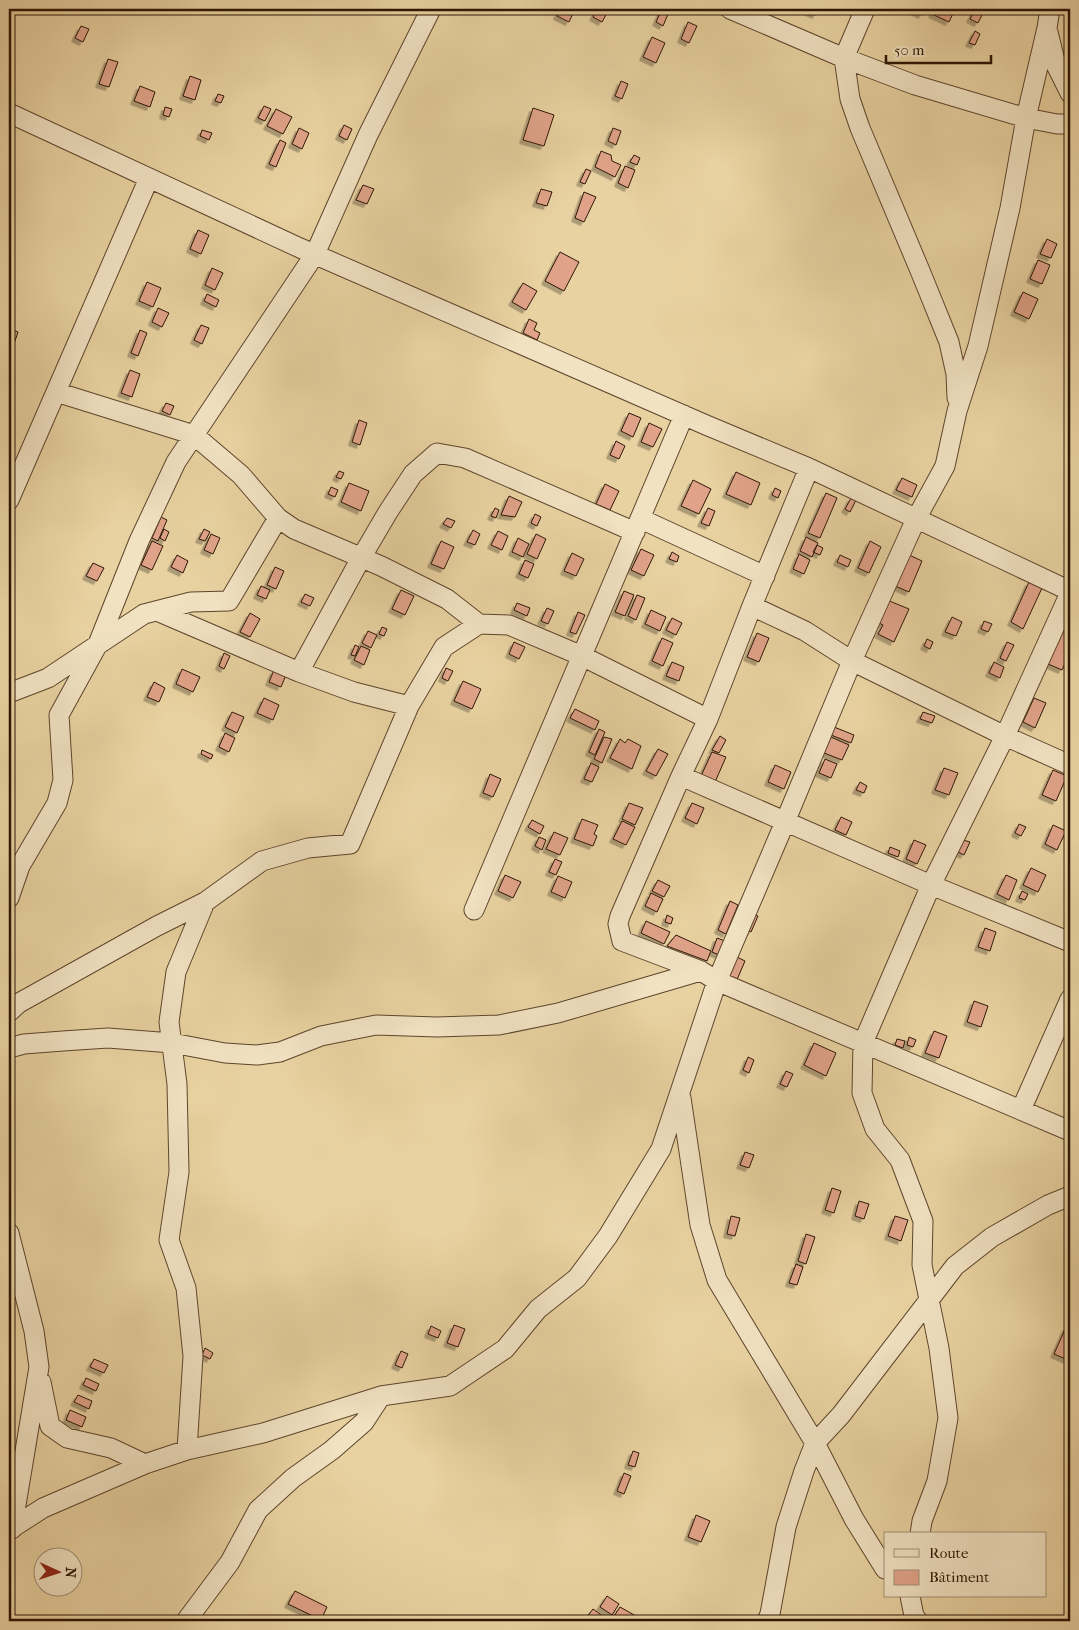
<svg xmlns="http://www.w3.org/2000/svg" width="1079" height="1630" font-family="'IM FELL French Canon',serif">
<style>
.building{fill:#e0a389;stroke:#2e1605;filter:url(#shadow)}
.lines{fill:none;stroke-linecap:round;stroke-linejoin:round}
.minor-casing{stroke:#5d452c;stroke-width:21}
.minor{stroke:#f1e2c2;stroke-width:19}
</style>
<defs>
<filter id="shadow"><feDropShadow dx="-3.5" dy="3.5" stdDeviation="0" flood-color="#0004"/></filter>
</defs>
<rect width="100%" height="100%" fill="#e9d2a1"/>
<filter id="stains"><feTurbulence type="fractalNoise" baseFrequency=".004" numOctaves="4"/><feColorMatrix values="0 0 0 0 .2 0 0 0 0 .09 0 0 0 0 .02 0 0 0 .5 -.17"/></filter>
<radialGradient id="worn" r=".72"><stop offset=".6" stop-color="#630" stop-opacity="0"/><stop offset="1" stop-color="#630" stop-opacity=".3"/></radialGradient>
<path class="building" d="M560 9H575L569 22 557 16Z
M597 9 607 13 602 22 593 17Z
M662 9 669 12 663 26 656 22Z
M802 9H818L816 15Z
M910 9H925L922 15Z
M935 9H955L949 22 932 14Z
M975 9H985L978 23 970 19Z
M688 22 697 26 689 43 681 39Z
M81 26 89 29 83 42 75 38Z
M975 31 980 34 975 45 969 43Z
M652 37 665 43 656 63 643 57Z
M108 59 118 62 109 87 99 84Z
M190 76 201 80 195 100 183 96Z
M621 81 628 84 622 99 615 96Z
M140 86 155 92 150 107 134 101Z
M218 94 224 96 221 103 215 101Z
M264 106 271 109 265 121 258 118Z
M165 107 172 109 169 117 163 115Z
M533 108 554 115 544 146 523 140Z
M276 109 292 117 283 134 267 126Z
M344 125 352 129 347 140 339 136Z
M299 128 309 133 302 149 292 144Z
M613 128 621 131 616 145 608 141Z
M202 130 212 133 209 140 200 136Z
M280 140 286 143 276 167 269 164Z
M601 151 611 155 612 161 621 165 615 177 595 167Z
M634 155 640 158 637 165 630 162Z
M625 166 635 170 628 188 618 183Z
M586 169 591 171 585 184 580 182Z
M363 185 374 189 367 204 356 200Z
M541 189 552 192 547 206 536 203Z
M584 192 596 197 584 222 575 218Z
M198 230 209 235 201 254 190 249Z
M1047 239 1057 244 1051 258 1040 254Z
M560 252 579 262 564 291 545 281Z
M1038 260 1050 265 1042 284 1030 279Z
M212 268 223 273 215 290 205 285Z
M147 282 161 288 153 307 139 301Z
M523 283 537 291 526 310 512 302Z
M1023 292 1038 299 1029 319 1014 312Z
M207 294 219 300 216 307 204 301Z
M158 308 169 313 162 327 152 322Z
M529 319 537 323 534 330 540 333 537 340 523 333Z
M201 325 209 328 202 344 194 340Z
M9 329 18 332 14 344 9 342Z
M140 330 147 333 138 356 131 353Z
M130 370 140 374 132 397 121 393Z
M166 403 174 406 170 415 162 411Z
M629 413 641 418 633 437 621 431Z
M359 420 367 423 360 445 352 442Z
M649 423 662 429 653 447 641 442Z
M616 441 625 446 619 459 610 455Z
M339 471 344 473 341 479 336 477Z
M736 472 760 483 751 505 726 494Z
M902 478 917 485 912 497 896 490Z
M693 480 711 489 699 514 681 506Z
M349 483 369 491 361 511 341 502Z
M605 484 619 491 610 510 596 504Z
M331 487 338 490 335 497 328 494Z
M775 488 781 491 778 498 772 495Z
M826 493 837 498 820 538 808 533Z
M509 496 522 502 515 517 501 515Z
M851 498 856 500 850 512 845 509Z
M495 508 499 510 496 518 491 516Z
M708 508 715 511 709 526 701 523Z
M535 514 541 517 537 526 531 523Z
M161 517 167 520 158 541 152 538Z
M447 518 455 521 451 528 443 524Z
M164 529 169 532 165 541 160 538Z
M204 529 210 532 205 541 199 539Z
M473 530 480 534 475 545 467 542Z
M498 531 508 536 502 550 491 545Z
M211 534 220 538 213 554 204 550Z
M536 534 546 539 537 559 527 554Z
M806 537 818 543 812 557 800 551Z
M518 538 529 544 523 557 512 552Z
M152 541 163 546 152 570 141 565Z
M441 541 454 547 444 569 431 564Z
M870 541 881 547 869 573 858 568Z
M817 545 823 548 820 555 813 552Z
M641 549 654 555 644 576 631 570Z
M672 552 679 556 677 562 669 559Z
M572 553 584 559 576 576 564 571Z
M799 554 810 560 804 574 793 569Z
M907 554 922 561 909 592 895 586Z
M177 555 188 561 183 573 171 567Z
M840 555 851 560 848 567 837 562Z
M525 560 534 564 528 578 519 574Z
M93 563 104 568 97 581 86 576Z
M275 567 284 571 276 589 267 585Z
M1029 582 1042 588 1023 629 1011 622Z
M261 586 270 590 266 599 257 595Z
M401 590 414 596 405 615 392 609Z
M624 591 634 595 625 616 615 612Z
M305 594 314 598 310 606 301 602Z
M637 595 645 598 636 620 628 616Z
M887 600 909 609 894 642 878 634 883 625 877 622Z
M517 603 530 608 527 616 514 610Z
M547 608 554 611 548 624 541 621Z
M651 610 666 617 660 631 645 624Z
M578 612 585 615 576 634 570 632Z
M1070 612V652L1062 670 1048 664Z
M250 613 260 619 250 637 240 632Z
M952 617 962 622 956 636 945 632Z
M672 618 682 623 676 635 666 630Z
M984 621 992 624 988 632 981 629Z
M382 627 387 629 384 636 379 634Z
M368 631 377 635 371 648 362 643Z
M757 633 769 638 759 662 747 657Z
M662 638 673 643 663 666 652 661Z
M927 639 933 642 930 649 924 646Z
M514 642 525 647 519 659 509 654Z
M1007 642 1014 645 1006 661 1000 658Z
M355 645 359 647 355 656 351 655Z
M361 646 370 650 364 665 354 660Z
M224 653 230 656 224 669 219 666Z
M672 662 684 667 679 681 666 676Z
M994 662 1004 667 1000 678 989 673Z
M446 668 453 671 448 681 442 678Z
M182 669 200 677 193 692 176 684Z
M274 670 286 675 281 687 269 682Z
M463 681 481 689 472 709 454 701Z
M154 682 165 688 159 702 147 697Z
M264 698 279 705 273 720 257 713Z
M1034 698 1046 703 1035 728 1023 722Z
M575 709 599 721 595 730 570 718Z
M232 712 244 717 237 733 225 727Z
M923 712 935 716 932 723 920 719Z
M834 727 854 735 851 743 831 735Z
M599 729 605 732 595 755 589 752Z
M225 733 235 738 229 752 219 747Z
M720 736 726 740 719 753 712 750Z
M604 737 612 739 602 763 594 759Z
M831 737 849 745 842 760 824 753Z
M620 739 625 743 628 739 641 746 632 769 610 758Z
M658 749 668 754 656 776 646 771Z
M202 750 213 755 211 759 201 754Z
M712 752 726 757 715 782 701 776Z
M825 759 837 764 831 778 819 773Z
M591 763 599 767 592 782 584 779Z
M775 765 791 772 784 789 768 782Z
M944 768 958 773 949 795 935 790Z
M1053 770 1067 776 1056 801 1042 795Z
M490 774 501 779 493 797 483 793Z
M860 782 867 786 864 793 856 790Z
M629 803 643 808 635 825 622 819Z
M692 803 704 808 697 824 685 818Z
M841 817 852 822 846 835 835 830Z
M582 819 598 825 594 834 597 836 593 846 574 839Z
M532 820 544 826 540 834 528 827Z
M622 821 635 827 626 845 613 839Z
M1019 824 1026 827 1021 836 1015 833Z
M1053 825 1066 831 1057 850 1045 844Z
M554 832 568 838 560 855 546 849Z
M539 837 546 840 542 850 535 846Z
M914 840 926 845 917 864 906 859Z
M963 840 970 842 964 855 958 852Z
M890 847 900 851 898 857 888 853Z
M555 859 562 862 556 875 549 872Z
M1031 868 1046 875 1038 892 1023 885Z
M505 875 521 882 513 898 498 891Z
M1006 875 1017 880 1009 900 997 894Z
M558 876 572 882 565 898 551 892Z
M658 880 670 886 664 897 652 891Z
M1022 891 1028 894 1025 900 1019 898Z
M651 893 663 899 657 912 645 906Z
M730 901 738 905 726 934 718 930Z
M752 914 758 916 751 932 745 929Z
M667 915 673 918 671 924 665 922Z
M646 921 670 932 664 944 641 933Z
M985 928 996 932 990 951 978 947Z
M676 935 711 951 707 961 667 946Z
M717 938 725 941 719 955 712 952Z
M735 956 745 961 736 982 725 977Z
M974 1001 988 1006 981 1027 967 1022Z
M934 1031 947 1036 939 1058 925 1053Z
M909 1037 916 1040 913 1047 907 1045Z
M897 1039 905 1041 903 1048 895 1045Z
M814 1043 836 1053 826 1076 804 1065Z
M748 1057 754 1060 749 1073 743 1070Z
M786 1071 793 1074 787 1087 780 1084Z
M745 1152 754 1155 749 1168 740 1165Z
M832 1188 841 1191 834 1213 825 1210Z
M859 1201 869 1204 864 1219 855 1216Z
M731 1216 740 1218 735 1236 727 1234Z
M895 1216 908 1220 901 1241 888 1236Z
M806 1234 815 1237 806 1264 798 1261Z
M796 1264 803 1267 797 1285 789 1283Z
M454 1325 465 1329 458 1347 447 1343Z
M431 1326 441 1331 438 1338 428 1334Z
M1066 1327 1070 1329V1355L1068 1360 1054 1354Z
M205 1348 213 1353 210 1359 202 1355Z
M401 1351 408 1354 402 1368 395 1365Z
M94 1359 108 1365 104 1373 90 1367Z
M86 1378 99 1384 96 1391 83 1385Z
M78 1395 92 1401 89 1409 74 1402Z
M70 1410 86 1417 82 1427 66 1420Z
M633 1451 639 1453 635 1467 628 1465Z
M624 1473 631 1476 624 1494 617 1491Z
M696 1515 710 1521 701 1542 688 1537Z
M295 1591 327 1607 321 1620 288 1604Z
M607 1596 619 1604 612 1615 600 1607Z
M620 1607 636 1616 633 1621H611Z
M593 1609 610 1621H593L587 1617Z"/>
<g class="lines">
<g class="minor-casing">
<path id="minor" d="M730 9 844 58 915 85 1026 118 1057 124H1070
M865 9 844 58 850 99 860 128 921 273 949 342 956 374 957 398
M1048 32 1056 65 1070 93
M9 113 300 248 706 425 809 468 1070 591
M56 392 194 435 241 475 278 518 294 529 381 566 447 599 479 624 509 625 582 656 708 719
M809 468 752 606 708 719 681 776 620 916 618 924 622 941 701 971 717 981 1070 1131
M9 500 149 178
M641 519 765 576
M752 606 805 631 852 661 1005 736 1070 765
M157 611 299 672 354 692 409 706
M299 672 361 558 388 512 413 474 437 453 465 458 635 532
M9 693 48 678 144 614 191 602 229 601 278 518
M681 776 931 885 1070 942
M9 898 20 866 57 803 63 780 59 715 98 644 139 541 176 462 315 254 368 135 431 9
M474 910 684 415
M9 1012 19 1003 157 926 205 902 262 861 308 848 350 844 409 706 444 647 479 624
M9 1048 24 1044 63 1041 108 1038 172 1043 225 1053 257 1055 280 1052 321 1036 376 1025 437 1027 499 1025 558 1013 701 971
M681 1098 700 1225 717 1280 815 1443 854 1519 885 1569
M1021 1110 1070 999
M9 1233 34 1331 39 1367 12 1529
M41 1382 50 1426 67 1438 111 1448 145 1464
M187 1450 193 1356 186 1288 169 1240 179 1172 177 1084 169 1022 176 972 205 902
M9 1530 43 1508 145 1464 187 1450 263 1433 381 1396 450 1386 505 1349 538 1309 577 1278 608 1236 661 1149 717 981 785 822 852 661 916 519 945 466 957 411 978 346 1010 208 1026 118 1047 28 1050 9
M920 1534 922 1521 937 1481 948 1418 939 1348 922 1265 923 1221 900 1160 875 1129 862 1093 863 1043 931 885 1005 736 1070 593
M910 1596 914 1616 918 1621
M186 1621 230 1562 258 1510 293 1478 332 1450 364 1422 381 1396
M767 1621 770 1614 786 1527 804 1471 815 1443 841 1415 955 1266 992 1237 1048 1205 1070 1196"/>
</g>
<use href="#minor" class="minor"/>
</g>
<rect width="1079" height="1630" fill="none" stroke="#e9d2a1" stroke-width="30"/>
<rect x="10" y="10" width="1059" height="1610" fill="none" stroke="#2e1605" stroke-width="2.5"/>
<rect x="15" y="15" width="1049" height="1600" fill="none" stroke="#2e1605"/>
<rect x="884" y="1532" width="162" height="65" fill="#f1e2c2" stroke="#a39076"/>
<rect x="894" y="1549" width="25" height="8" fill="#f1e2c2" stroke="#a39076"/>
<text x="929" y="1558" font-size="15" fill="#2e1605">Route</text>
<rect x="894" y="1570" width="25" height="15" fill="#e0a389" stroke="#a39076"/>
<text x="929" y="1582" font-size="15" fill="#2e1605">Bâtiment</text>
<g transform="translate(58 1572) rotate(93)"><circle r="24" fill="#f1e2c2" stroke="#a39076"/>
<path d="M0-4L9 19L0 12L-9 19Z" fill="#8f2418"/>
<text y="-8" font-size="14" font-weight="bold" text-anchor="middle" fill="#2e1605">N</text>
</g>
<path d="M886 55v8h105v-8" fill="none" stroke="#2e1605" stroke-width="2.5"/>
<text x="894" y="55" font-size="15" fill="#2e1605" stroke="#f1e2c2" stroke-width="4" paint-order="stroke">50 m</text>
<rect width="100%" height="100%" filter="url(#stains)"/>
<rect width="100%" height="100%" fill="url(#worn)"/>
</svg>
